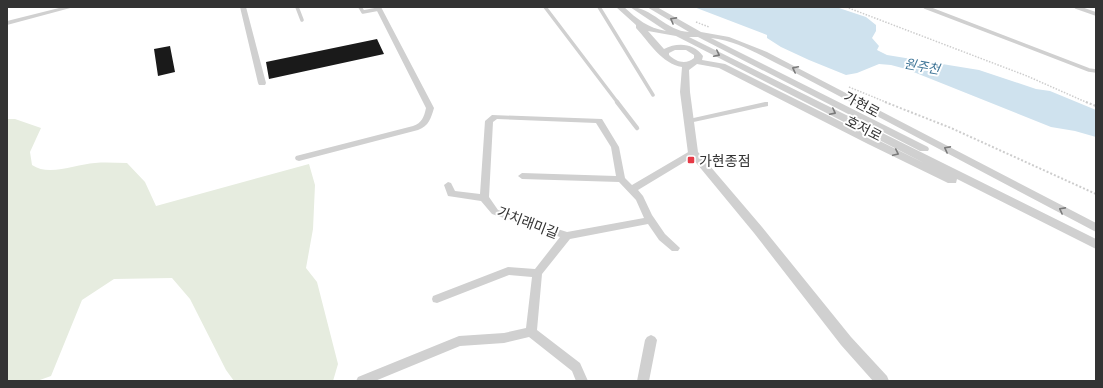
<svg xmlns="http://www.w3.org/2000/svg" width="1103" height="388" font-family="Manrope,'Noto Sans KR',sans-serif">
<style>
.green{fill:#e6ecdf}
.water{fill:#cfe2ee}
.building{fill:#1a1a1a}
.lines{fill:none;stroke-linecap:round;stroke-linejoin:round}
.path-far1{stroke:#cdcdcd;stroke-width:1.5;stroke-dasharray:1.5 1.5;stroke-linecap:butt}
.path{stroke:#cdcdcd;stroke-width:2;stroke-dasharray:2 2;stroke-linecap:butt}
.service-far1{stroke:#d0d0d0;stroke-width:3.5}
.service{stroke:#d0d0d0;stroke-width:4.5}
.minor{fill:#d0d0d0;fill-rule:evenodd}
.tertiary{fill:#d0d0d0;fill-rule:evenodd}
.oneway{stroke:#7a7a7a}
.poi-dot{fill:#e63946;stroke:#fff;stroke-width:1.5}
.labels{text-anchor:middle;dominant-baseline:central;stroke-width:4;stroke-linejoin:round;paint-order:stroke}
.far-water-label{font-size:13px;font-style:italic;fill:#3f7597;stroke:#fff}
.street-label{font-size:14px;fill:#333;stroke:#fff}
.poi-label{font-size:14px;fill:#333;stroke:#fff;text-anchor:start}
</style>
<rect width="100%" height="100%" fill="#fff"/>
<path class="green" d="M7 119H15L41 128 30 152 32 165C49 177 76 164 95 163 106 162 116 163 127 163L145 182 156 206 309 164 315 185 313 229 306 268 317 282 338 364 333 381H234L226 370 190 299 172 278 114 279 82 300 51 376 37 381H7Z"/>
<path class="water" d="M694 7H836L866 17 876 25V31L872 38 879 46 877 50 887 55 979 70 1036 89 1050 91 1096 110V137L1075 131 1051 127 906 69 891 65 879 64 857 73 846 75 809 60 781 47 767 38V35Z"/>
<path class="building" d="M377 39 384 54 269 79 266 62Z
M170 46 175 72 158 76 154 49Z"/>
<g class="lines">
<path class="path-far1" d="M846 7 1027 76 1088 103
M696 22 709 27
M849 87 888 103"/>
<path class="path" d="M885 102 951 128 1096 194
M1086 102 1096 106"/>
<path class="service-far1" d="M297 7 302 20
M360 7 363 12 379 9
M545 7 618 103
M599 7 653 95
M925 7 1089 70 1096 71
M1076 7 1096 14"/>
<path class="service" d="M617 102 637 128"/>
<path class="minor" d="M63 7H74L7 25V21Z
M240 7H246L266 83 265 85H259L258 83Z
M375 7H381L434 108C431 118 429 126 418 130L299 161 296 160 295 158 296 156 413 126C422 123 424 117 426 108Z
M765 102H768V106L689 123 685 121 689 119Z
M492 115 602 119 619 147 625 178 632 185 690 151H696L697 153 696 155 638 190 643 196 652 215 665 234 680 248 678 251H672L659 240 648 224 570 239 542 274 537 330 580 363 588 381H576L572 371 529 337 504 343 460 346 375 381H356L358 377 459 336 504 333 526 328 532 277 509 275 437 303 433 302 432 299 433 296 508 267 535 269 560 237 492 214 481 201 448 196 444 185 448 182 451 183 455 191 480 194 485 121ZM497 119 596 123 611 147 616 176 522 173 518 176 522 179 619 182 636 200 644 218 567 232 498 210 489 197 493 122Z
M651 335 655 337 657 340 649 381H637L645 340 647 337Z"/>
<path class="tertiary" d="M616 7H624C637 19 648 28 666 31L630 7C652 7 666 31 689 32L647 7H657L701 32 729 37 767 52 1096 223V232L788 69C763 57 739 41 711 38L928 147 929 149 928 151H920L698 37H689L1096 239V249L957 179 956 183H948L868 144 719 68 697 64 689 70 690 92 698 152 762 227 851 337 887 376 889 381H873L841 345 754 233 688 153 680 92 682 67C662 64 649 42 636 28V25ZM648 31 676 36 924 163 725 64 702 60 703 56C694 43 677 42 664 49ZM675 50H686L694 55V58C686 65 676 62 669 55V53Z"/>
</g>
<defs><path id="oneway-chevron" d="M-2-3.5L2.5 0L-2 3.5" fill="none" stroke-width="1.6" stroke-linecap="round" stroke-linejoin="round"/></defs>
<g class="oneway">
<use href="#oneway-chevron" transform="translate(673 20) rotate(-151)"/>
<use href="#oneway-chevron" transform="translate(717 54) rotate(27)"/>
<use href="#oneway-chevron" transform="translate(795 69) rotate(-153)"/>
<use href="#oneway-chevron" transform="translate(833 112) rotate(27)"/>
<use href="#oneway-chevron" transform="translate(947 149) rotate(-152)"/>
<use href="#oneway-chevron" transform="translate(896 153) rotate(25)"/>
<use href="#oneway-chevron" transform="translate(1062 210) rotate(-152)"/>
</g>
<rect class="poi-dot" x="687" y="156" width="8" height="8" rx="2"/>
<g class="labels">
<g class="far-water-label">
<text transform="translate(922 66) rotate(10)">원주천</text>
</g>
<g class="street-label">
<text transform="translate(862 104) rotate(28)">가현로</text>
<text transform="translate(864 128) rotate(27)">호저로</text>
<text transform="translate(528 222) rotate(21)">가치래미길</text>
</g>
<g class="poi-label">
<text x="699" y="160">가현종점</text>
</g>
</g>
<rect width="1103" height="388" fill="none" stroke="#333333" stroke-width="16"/>
</svg>
